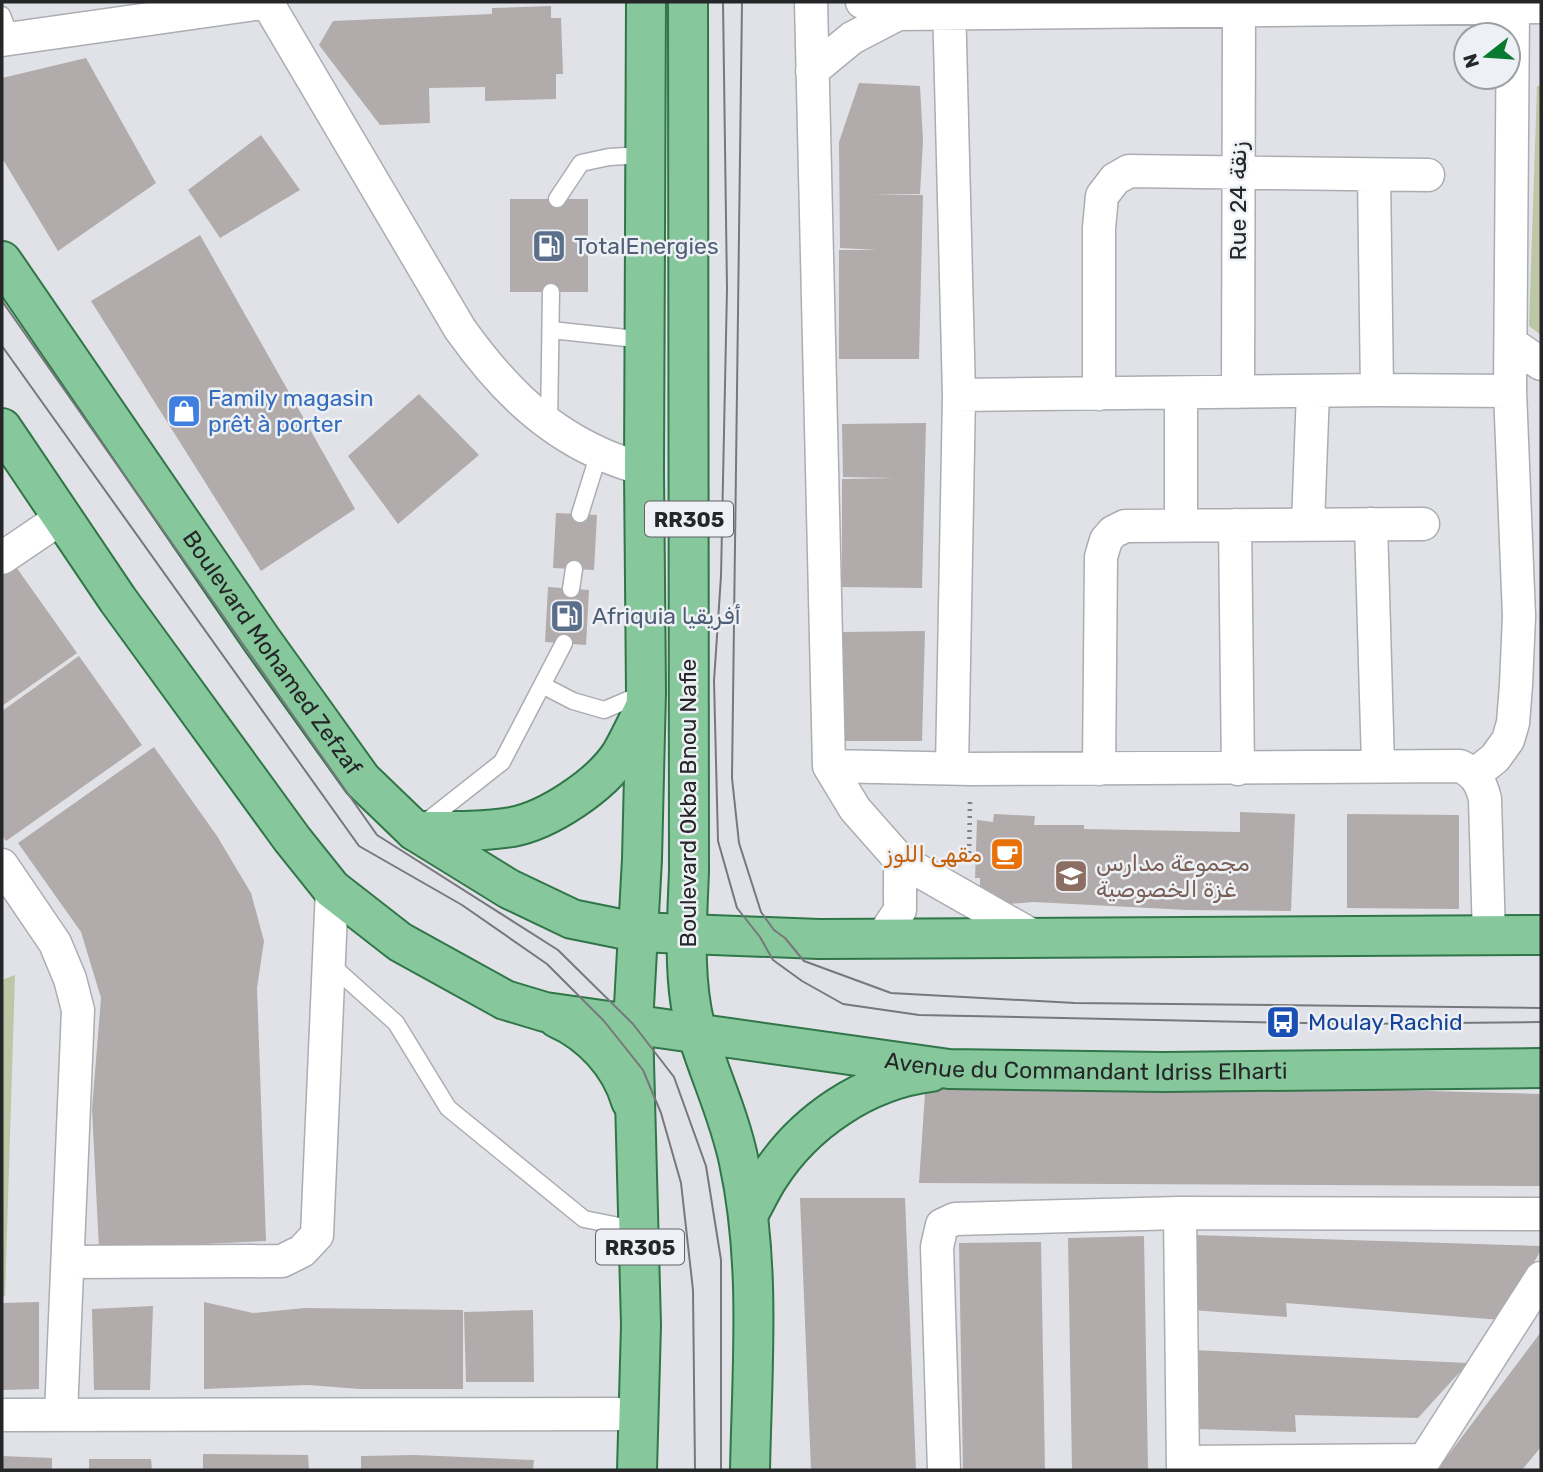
<svg xmlns="http://www.w3.org/2000/svg" width="1543" height="1472" font-family="Rubik,'Noto Naskh Arabic',sans-serif">
<style>
.green{fill:#bdc7a5}
.building{fill:#b2abab}
.lines{fill:none;stroke-linecap:round;stroke-linejoin:round}
.service-casing{stroke:#abadb2;stroke-width:19}
.minor-casing{stroke:#abadb2;stroke-width:35}
.primary-casing{stroke:#307648;stroke-width:42}
.path{stroke:#808285;stroke-width:4.5;stroke-dasharray:2 5;stroke-linecap:butt}
.service{stroke:#fff;stroke-width:16}
.minor{stroke:#fff;stroke-width:32}
.primary{stroke:#86c79c;stroke-width:38}
.tram{stroke:#77787c;stroke-width:2}
.labels{text-anchor:middle;dominant-baseline:central;stroke-width:5;stroke-linejoin:round;paint-order:stroke}
.shield{fill:#edf0f4;stroke:#616365;stroke-width:2}
.shield-label{font-size:21px;font-weight:bold;fill:#252628}
.street-label{font-size:23px;fill:#252628;stroke:#edf0f4}
.service-label{font-size:23px;fill:#4e5e75;stroke:#edf0f4;text-anchor:start}
.shop-label{font-size:23px;fill:#366cbe;stroke:#edf0f4;text-anchor:start}
.food-label{font-size:23px;fill:#c56008;stroke:#edf0f4;text-anchor:end}
.education-label{font-size:23px;fill:#785e54;stroke:#edf0f4;text-anchor:start}
.transit-label{font-size:23px;fill:#164399;stroke:#edf0f4;text-anchor:start}
</style>
<rect width="100%" height="100%" fill="#e0e2e7"/>
<path class="green" d="M1537 86H1541V335L1529 326Z
M15 975 5 1296H2V980Z"/>
<path class="building" d="M551 6V18H561L563 74H556V99L485 101V87L429 88 430 123 380 125 319 45 333 21 492 14V8Z
M86 58 156 183 58 251 2 158V78Z
M859 83 920 86 923 141 920 194 871 195H923L919 359H839V250H878L840 248 839 142Z
M261 135 300 190 220 238 188 190Z
M510 199H588V292H510Z
M200 235 355 509 261 571 91 301Z
M419 394 479 455 398 524 348 456Z
M926 423 922 588 842 587V479L895 478 843 477 842 424Z
M556 513 597 515 594 570 553 568Z
M14 564 77 653 2 706V572Z
M548 587 589 590 586 645 545 642Z
M925 631 922 741H841L842 632Z
M79 656 142 745 6 841 2 835V711Z
M154 747 217 836 251 893 264 941 257 988 266 1241 99 1249 92 1109 101 998 81 932 18 843Z
M1240 812 1295 814 1291 911 1187 910 1034 902 996 905 994 894 980 893V878H975L977 820 993 822 994 814 1035 816 1034 825H1084V829L1240 832Z
M1347 814 1459 815V909L1347 908Z
M926 1078 1541 1094V1186L919 1183Z
M800 1198H905L916 1470H811Z
M1194 1235 1541 1246V1250L1501 1320 1286 1303 1287 1317 1192 1310Z
M1144 1236 1148 1470H1072L1068 1238Z
M1041 1242 1045 1470H963L959 1243Z
M39 1302V1389L2 1390V1303Z
M204 1302 253 1313 305 1308 463 1310V1389H360L308 1385 204 1389Z
M153 1306 150 1390H94L92 1309Z
M533 1310 534 1382H466L464 1312Z
M1541 1332V1447L1522 1470H1437Z
M1193 1350 1468 1363 1418 1418 1295 1415 1296 1432 1196 1429Z
M203 1454 308 1455 309 1470H203Z
M415 1455 534 1460 533 1470H361V1456Z
M2 1456 52 1458V1470H2Z
M89 1459H151L152 1470H89Z"/>
<g class="lines">
<g class="service-casing">
<path id="service" d="M2 15 11 39
M557 199 581 163 609 157 645 155
M551 330 645 340
M549 425 551 292
M580 514 599 453
M571 589 574 569
M542 685 573 701 604 710 644 693
M422 825 502 762 564 643
M329 963 396 1023 448 1108 584 1219 639 1230"/>
</g>
<g class="minor-casing">
<path id="minor" d="M267 2 460 329C497 381 539 426 599 453 613 460 629 464 644 470
M811 2 829 766 855 809 900 860 1035 937
M862 2 898 14 1541 7
M949 2 959 395 952 768
M2 40 269 2
M812 71 852 38 898 14
M1374 175 1377 390
M1511 343 1541 364
M1238 392 1239 10
M1181 393V524
M1099 394V228L1102 196 1115 179 1129 171 1428 175
M959 395 1377 390 1510 391
M1308 524 1313 391
M1371 524 1378 765
M1235 525 1238 769
M2 558 61 518
M829 766 971 769 1460 766C1475 773 1481 782 1485 799L1489 936
M1099 769 1101 557 1106 540 1113 532 1125 526 1423 524
M1474 775 1495 758 1508 740 1513 723 1516 685 1519 616 1510 391 1513 7
M2 865 55 943 70 979 78 1010 61 1414
M881 939 900 910V860
M1180 1213 1183 1470
M69 1262 282 1261 302 1251 317 1235 332 889
M2 1415 638 1414
M1183 1462 1424 1460
M944 1470 937 1247 942 1225 955 1219 1180 1213 1541 1214
M1418 1470 1541 1278"/>
</g>
<g class="primary-casing">
<g id="primary">
<path d="M688 2 689 871C687 923 682 986 698 1036 711 1078 730 1118 739 1162 761 1263 752 1368 750 1470"/>
<path id="s1" d="M2 261 261 639 362 780 415 831 509 889 572 919 636 932 819 939 1541 935"/>
<path id="s2" d="M2 428 118 600 292 839 332 889 400 942 505 1000 545 1012 949 1069 1164 1072 1541 1068"/>
<path d="M415 831C448 831 480 832 512 827 549 820 601 785 621 754 629 740 636 725 643 711"/>
<path d="M557 1018C591 1033 620 1064 631 1101"/>
<path d="M748 1215C755 1203 761 1189 769 1177 804 1122 866 1080 931 1072"/>
<path d="M637 1470 641 1325 633 1024 642 859 646 692 644 470 646 2"/>
</g>
</g>
<path class="path" d="M969 860 970 802"/>
<use href="#service" class="service"/>
<use href="#minor" class="minor"/>
<use href="#primary" class="primary"/>
<path class="tram" d="M723 2 727 289 721 576 714 681 718 841 737 908 760 937 773 960 802 981 843 1004 919 1015 1349 1024 1541 1022
M742 2 732 778 739 843 761 912 774 930 785 938 804 961 891 993 1075 1003 1541 1008
M2 301 377 835 558 950 633 1024 674 1077 706 1166 721 1260V1470
M2 346 359 846 462 905 547 964 604 1021 643 1070 661 1113 681 1183 693 1290 695 1470"/>
</g>
<defs>
<g id="fuel-square" transform="scale(1.75)"><rect x="-9" y="-9" width="18" height="18" rx="4" fill="#5c6f8a" stroke="#edf0f4"/><path d="M-5.5-6h7V0h2V4h1.3V-2.5L3-4.5l.8-.8L6-3V5H2.5V1h-1V6h-7ZM-4.2-4.7v3.2H.2V-4.7Z" fill="#fff"/></g>
<g id="shop-square" transform="scale(1.75)"><rect x="-9" y="-9" width="18" height="18" rx="4" fill="#3f7fe0" stroke="#edf0f4"/><path d="M-5-2.5h2.3a2.7 3.5 0 0 1 5.4 0H5L5.5 6h-11ZM-1.5-2.5h3a1.5 2.3 0 0 0-3 0Z" fill="#fff"/></g>
<g id="cafe-square" transform="scale(1.75)"><rect x="-9" y="-9" width="18" height="18" rx="4" fill="#e8710a" stroke="#edf0f4"/><path d="M-5.5-4.5H6V0H3Q3 3.5 0 3.5H-2.5Q-5.5 3.5-5.5 0ZM3-3.2v2h1.7v-2ZM-6 4.5H4V6H-6Z" fill="#fff"/></g>
<g id="school-square" transform="scale(1.75)"><rect x="-9" y="-9" width="18" height="18" rx="4" fill="#8d6e63" stroke="#edf0f4"/><path d="M0-5L7-2L0 1L-7-2ZM-4 1L0 2.5L4 1V4Q0 6-4 4Z" fill="#fff"/></g>
<g id="bus-square" transform="scale(1.75)"><rect x="-9" y="-9" width="18" height="18" rx="4" fill="#1a4fb4" stroke="#edf0f4"/><path d="M-5-6H5V4H4V6H2V4H-2V6H-4V4H-5ZM-3.5-4V0h7V-4ZM-3.5 1.2v1.5H-2V1.2ZM2 1.2v1.5H3.5V1.2Z" fill="#fff"/></g>
</defs>
<g fill-rule="evenodd">
<use href="#fuel-square" x="549" y="246"/>
<use href="#shop-square" x="184" y="411"/>
<use href="#fuel-square" x="567" y="616"/>
<use href="#cafe-square" x="1007" y="854"/>
<use href="#school-square" x="1071" y="876"/>
<use href="#bus-square" x="1283" y="1022"/>
</g>
<g class="labels">
<g class="shield">
<rect x="645" y="501.5" width="88" height="35" rx="5"/>
<rect x="596" y="1229.5" width="88" height="35" rx="5"/>
</g>
<g class="shield-label">
<text x="689" y="519">RR305</text>
<text x="640" y="1247">RR305</text>
</g>
<g class="street-label">
<text transform="translate(1238 201) rotate(-90)">Rue 24 زنقة</text>
<text stroke="none"><textPath href="#s1" startOffset="476">Boulevard Mohamed Zefzaf</textPath></text>
<text transform="translate(688 803) rotate(-90)">Boulevard Okba Bnou Nafie</text>
<text stroke="none"><textPath href="#s2" startOffset="1360">Avenue du Commandant Idriss Elharti</textPath></text>
</g>
<g class="service-label">
<text x="574" y="246">TotalEnergies</text>
<text x="592" y="616">Afriquia أفريقيا</text>
</g>
<g class="shop-label">
<text x="208" y="398">Family magasin<tspan x="208" dy="26">prêt à porter</tspan></text>
</g>
<g class="food-label">
<text x="982" y="854">مقهى اللوز</text>
</g>
<g class="education-label">
<text x="1096" y="863">مجموعة مدارس<tspan x="1096" dy="26">غزة الخصوصية</tspan></text>
</g>
<g class="transit-label">
<text x="1308" y="1022">Moulay Rachid</text>
</g>
</g>
<rect width="1543" height="1472" fill="none" stroke="#252628" stroke-width="7"/>
<g transform="translate(1487 56) rotate(253)"><circle r="33" fill="#edf0f4" stroke="#9d9fa2" stroke-width="2"/>
<path d="M0-5L12 26L0 18L-12 26Z" fill="#087b31"/>
<text y="-10" font-size="19" font-weight="bold" text-anchor="middle" fill="#252628">N</text>
</g>
</svg>
